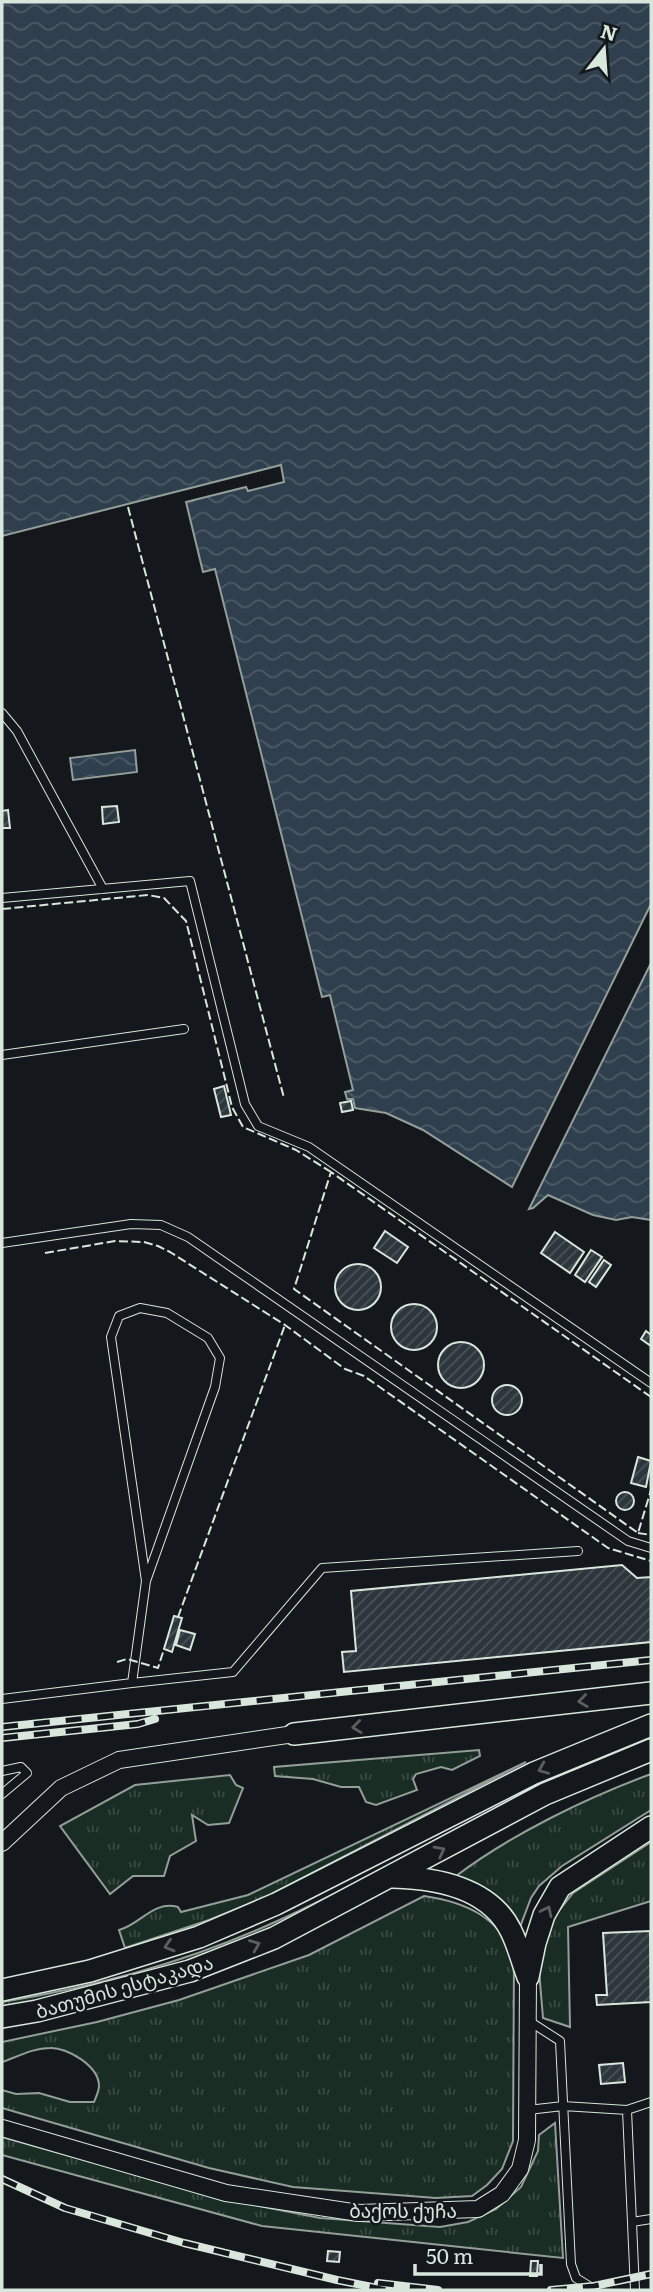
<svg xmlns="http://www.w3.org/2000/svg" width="653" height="2292" font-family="Literata,'Noto Sans Georgian',serif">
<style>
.grass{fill:url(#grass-tufts);stroke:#939e99;stroke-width:2}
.water{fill:url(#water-waves);stroke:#939e99;stroke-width:2}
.building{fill:url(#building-hatch);stroke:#d8e6dc;stroke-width:2}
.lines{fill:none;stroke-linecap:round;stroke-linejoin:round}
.lane-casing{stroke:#d8e6dc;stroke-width:10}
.street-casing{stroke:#d8e6dc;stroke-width:18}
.secondary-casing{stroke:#d8e6dc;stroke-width:24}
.lane{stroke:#14181c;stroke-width:8}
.street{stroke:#14181c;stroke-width:16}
.secondary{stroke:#14181c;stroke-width:21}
.rail-casing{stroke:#d8e6dc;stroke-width:8}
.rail{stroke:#14181c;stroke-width:5;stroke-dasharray:16;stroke-linecap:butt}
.fence{stroke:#d8e6dc;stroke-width:2;stroke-dasharray:9 3.5;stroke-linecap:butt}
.oneway{stroke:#59605f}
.labels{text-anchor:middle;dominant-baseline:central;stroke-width:5;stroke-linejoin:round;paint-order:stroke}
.street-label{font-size:19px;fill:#d8e6dc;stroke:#14181c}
</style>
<defs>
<pattern id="grass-tufts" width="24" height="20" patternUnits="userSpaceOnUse" patternTransform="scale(1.75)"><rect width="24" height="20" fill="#1a2d24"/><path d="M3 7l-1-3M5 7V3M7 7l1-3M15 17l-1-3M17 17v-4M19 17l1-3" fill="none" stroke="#3b4b43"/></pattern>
<pattern id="water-waves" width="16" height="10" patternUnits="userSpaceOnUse" patternTransform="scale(1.75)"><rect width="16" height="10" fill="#2f3f4d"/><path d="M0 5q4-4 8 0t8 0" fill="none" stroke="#4c5b66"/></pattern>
<pattern id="building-hatch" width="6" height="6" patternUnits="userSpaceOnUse" patternTransform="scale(1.75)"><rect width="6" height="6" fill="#2c363c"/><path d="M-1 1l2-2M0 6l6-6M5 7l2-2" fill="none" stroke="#4a5358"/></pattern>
</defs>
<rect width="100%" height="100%" fill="#14181c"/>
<path class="grass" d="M651 1735V1742L316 1909 184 1965 2 2010V2002C88 1988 176 1965 257 1930 392 1872 514 1788 651 1735Z
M479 1750 480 1756 452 1770 441 1767 416 1774 413 1779 417 1790 376 1805 366 1802 359 1787H341L313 1779 275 1776 274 1767Z
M526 1762 266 1897 209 1920 125 1948 119 1930C140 1925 153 1900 178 1907L181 1912 248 1895Z
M651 1774V1810L562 1866 539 1886 531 1898 520 1927C511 1899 481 1885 456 1876 512 1834 586 1798 651 1774Z
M230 1775 236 1785 243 1788 229 1823 208 1825 192 1815 196 1841 170 1856 164 1876H133L110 1894 60 1826 135 1785Z
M651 1842V1901L568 1927 570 2027 543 2018 539 1970 550 1922 573 1893Z
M424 1896C465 1902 501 1917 514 1959L513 2141 502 2169 487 2185 472 2196 436 2198 293 2187 209 2168 2 2108V2090L16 2094 39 2093 70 2102H94C96 2097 99 2091 99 2086 99 2066 67 2047 50 2048 33 2048 17 2057 2 2062V2042L97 2022 179 2000 309 1955Z
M555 2123 563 2258 262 2226 2 2155V2137L219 2198 320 2218 440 2227 468 2222 496 2209 521 2187 538 2151 539 2135Z"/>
<path class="water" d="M2 2H651V904L512 1187 423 1130 386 1113 355 1108 353 1099H347L345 1092 353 1090 330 995 322 997 215 569 203 572 186 502 246 487 248 491 284 482 281 465 2 536Z
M135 750 137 772 73 780 70 758Z
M651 963V1220L632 1217 616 1220 593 1215 548 1195 533 1208 529 1209Z"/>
<path class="building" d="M117 806 119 822 103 824 102 807Z
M8 810 10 828H2V811Z
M224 1086 231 1115 221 1117 214 1089Z
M351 1101 353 1110 342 1112 340 1103Z
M385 1231 408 1247 397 1263 374 1248Z
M555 1232 584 1252 570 1273 541 1253Z
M591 1250 602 1257 585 1282 575 1275Z
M604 1260 611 1265 596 1287 589 1282Z
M335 1287a23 23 0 1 1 46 0a23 23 0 1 1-46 0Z
M391 1327a23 23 0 1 1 46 0a23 23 0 1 1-46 0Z
M646 1331 651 1335V1346L641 1339Z
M438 1365a23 23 0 1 1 46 0a23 23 0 1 1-46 0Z
M492 1400a15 15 0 1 1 30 0a15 15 0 1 1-30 0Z
M638 1457 651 1461 646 1487 631 1483Z
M616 1501a9 9 0 1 1 18 0a9 9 0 1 1-18 0Z
M622 1565 637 1578 651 1577V1642L344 1672 342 1652 356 1651 351 1591Z
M174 1616 182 1618 172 1652 164 1649Z
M180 1630 195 1634 190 1650 176 1645Z
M650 1931 651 2002 597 2005 596 1995H607L603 1933Z
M623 2063 625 2082 601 2084 599 2065Z
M328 2251 340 2252 339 2262 327 2261Z
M531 2261H538L537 2276H530Z"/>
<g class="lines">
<g class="lane-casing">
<path id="lane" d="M2 713 17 731 103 889
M2 898 190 881 245 1104 258 1126 309 1147 651 1383
M2 1055 184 1029
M2 1243 131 1224 161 1225 188 1237 628 1541 651 1548
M132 1683 233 1672 322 1568 578 1551
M2 1699 132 1683 146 1581 111 1337 119 1316 140 1308 167 1313 208 1338 220 1358 215 1387 146 1581
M2 1771 21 1767 27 1773 2 1794
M529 2021 560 2041 571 2264 576 2278 595 2290
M528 2110 563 2106 627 2110 651 2102
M627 2110 635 2290
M632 2222 651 2219"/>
</g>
<g class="street-casing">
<path id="street" d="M2 1843 61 1788 119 1760 294 1734
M2 2128 226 2193 359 2213 478 2209 502 2194 520 2169 527 2140 528 1977"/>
</g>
<g class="secondary-casing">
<path id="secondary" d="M294 1734 651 1693
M393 1877C436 1878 490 1888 511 1931 518 1945 522 1961 528 1977
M528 1977 535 1943 544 1915 560 1887 651 1827
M2 1990 90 1971 199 1937 276 1904 534 1773 651 1725
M2 2017 37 2011 190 1971 274 1938 545 1794 651 1750"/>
</g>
<use href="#lane" class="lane"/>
<use href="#street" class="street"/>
<use href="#secondary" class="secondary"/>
<g class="rail-casing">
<path id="rail" d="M2 1727 651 1660
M2 1738 138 1724 155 1719
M2 2179 65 2208 184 2243 337 2280 387 2290
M378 2283 438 2290
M551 2290 594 2286 651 2274"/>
</g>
<use href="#rail" class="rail"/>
<path class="fence" d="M128 507 284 1098
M2 909 148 895 164 898 186 921 232 1107 243 1127 296 1150 331 1172
M45 1253 115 1241 144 1242 158 1246 170 1252 285 1325 345 1369 364 1376 608 1548 651 1561
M651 1397 331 1172 294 1289 638 1533 651 1490
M638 1533 651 1535
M178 1617 285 1325
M117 1662 127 1659 158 1668 164 1649"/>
</g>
<defs><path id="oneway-chevron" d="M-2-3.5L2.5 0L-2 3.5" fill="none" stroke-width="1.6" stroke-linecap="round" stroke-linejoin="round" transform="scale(1.75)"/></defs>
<g class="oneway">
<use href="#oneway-chevron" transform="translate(583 1701) rotate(173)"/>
<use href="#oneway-chevron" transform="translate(357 1727) rotate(173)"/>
<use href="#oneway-chevron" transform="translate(543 1769) rotate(157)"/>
<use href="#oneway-chevron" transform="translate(440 1851) rotate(-28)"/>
<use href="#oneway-chevron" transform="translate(547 1911) rotate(-64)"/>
<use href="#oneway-chevron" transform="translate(255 1945) rotate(-22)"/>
<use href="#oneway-chevron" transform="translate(169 1946) rotate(163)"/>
</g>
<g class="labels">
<g class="street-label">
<text transform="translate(124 1986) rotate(-16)">ბათუმის ესტაკადა</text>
<text x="403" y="2210">ბაქოს ქუჩა</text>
</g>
</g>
<rect width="653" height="2292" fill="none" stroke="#d8e6dc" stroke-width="7"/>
<g transform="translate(604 49) rotate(17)" stroke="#14181c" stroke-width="5" paint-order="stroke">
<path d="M0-5L12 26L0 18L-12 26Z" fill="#d8e6dc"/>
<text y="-10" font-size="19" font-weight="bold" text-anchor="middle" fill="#d8e6dc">N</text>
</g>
<path d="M415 2264v10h126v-10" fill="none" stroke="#d8e6dc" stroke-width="3.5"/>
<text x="426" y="2264" font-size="21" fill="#d8e6dc" stroke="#14181c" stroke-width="5" paint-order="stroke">50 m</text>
</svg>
